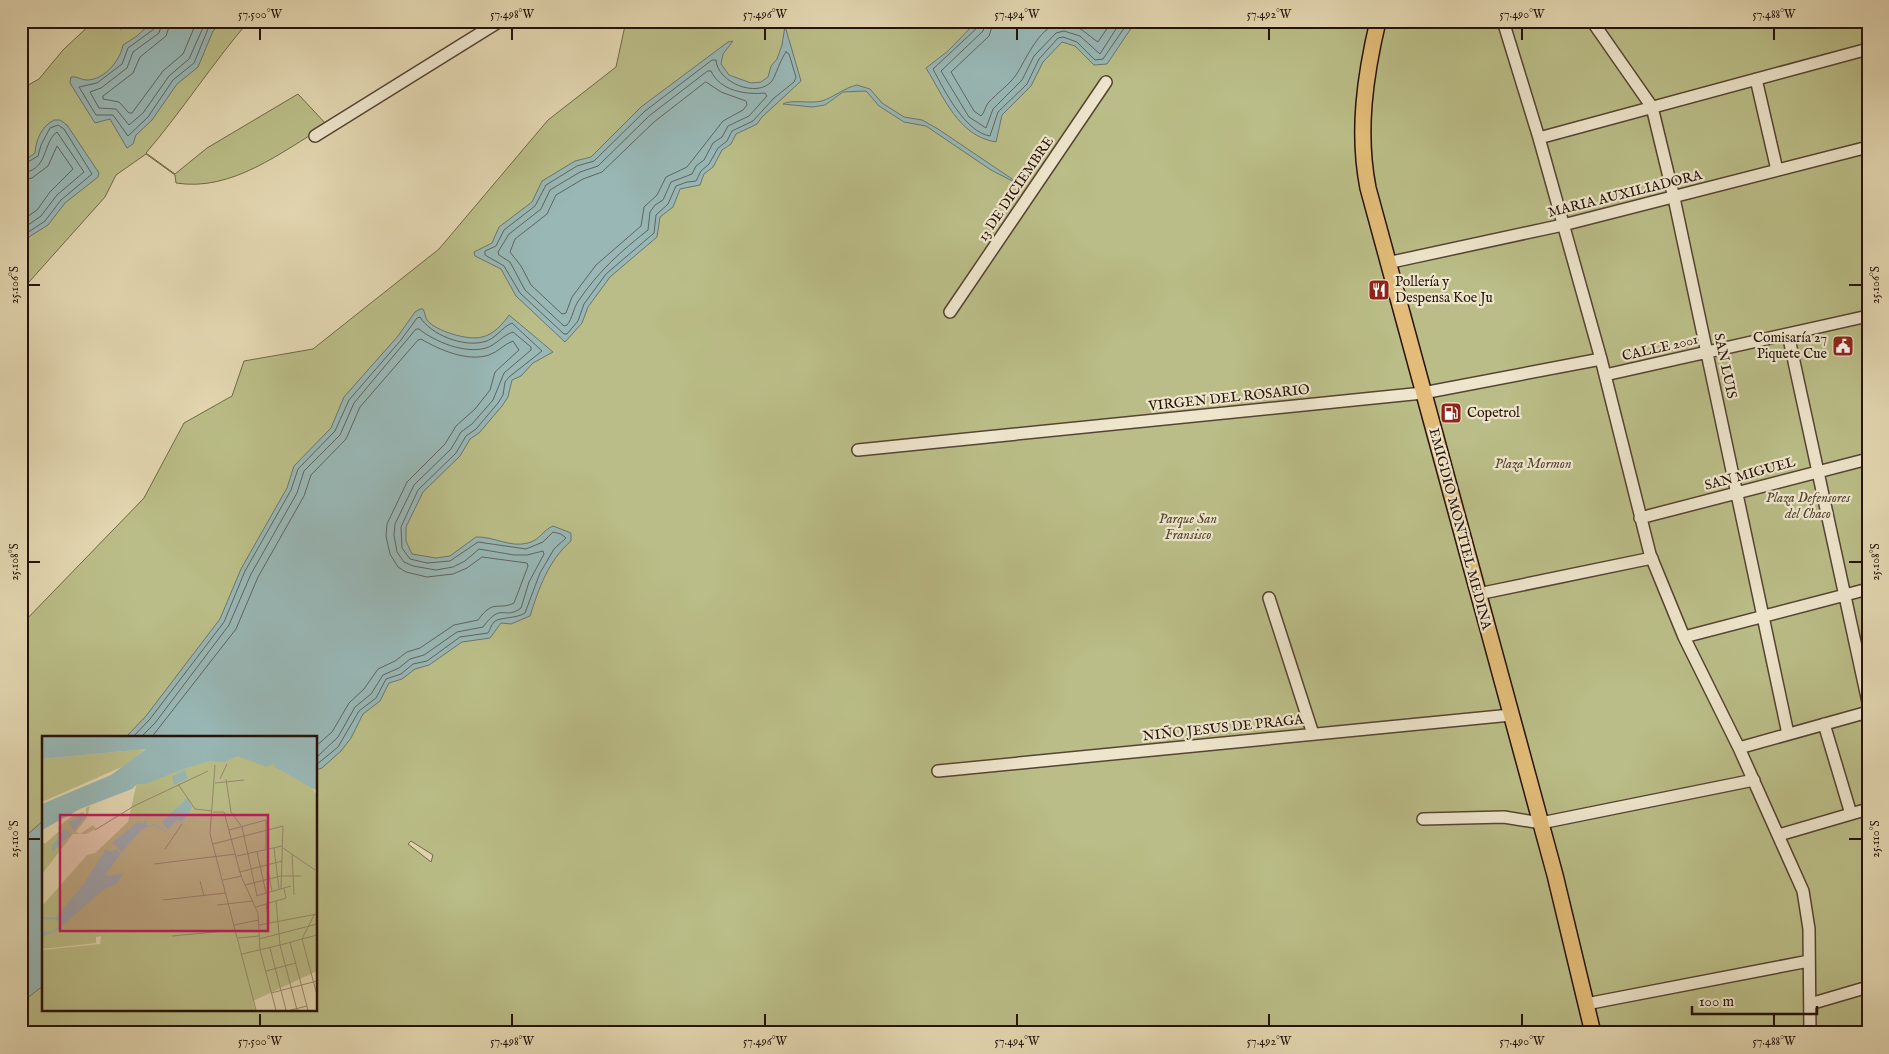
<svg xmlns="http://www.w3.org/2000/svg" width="1889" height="1054" font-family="'IM FELL English',serif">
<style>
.green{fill:#babd87;stroke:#716848;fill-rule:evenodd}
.water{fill:#98b7b5;stroke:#6b7570}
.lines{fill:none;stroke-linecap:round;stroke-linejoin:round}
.shore{stroke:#60645f;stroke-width:1}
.minor-casing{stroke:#574333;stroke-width:14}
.major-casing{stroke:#281209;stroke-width:18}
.minor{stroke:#ede5cc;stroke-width:11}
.major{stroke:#e2bc78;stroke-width:15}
.ticks{fill:none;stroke:#281209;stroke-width:2}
.labels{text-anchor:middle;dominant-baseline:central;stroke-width:4.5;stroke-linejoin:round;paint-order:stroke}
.street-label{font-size:14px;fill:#281209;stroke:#ede5cc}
.poi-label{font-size:14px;fill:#281209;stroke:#ede5cc;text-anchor:start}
.park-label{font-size:14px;font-style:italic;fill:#54452f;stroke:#ede5cc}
.inset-road{fill:none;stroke:#98886e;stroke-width:1}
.view{fill:#c2185b;fill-opacity:0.15;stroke:#c2185b;stroke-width:2.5}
.inset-edge{fill:none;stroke:#281209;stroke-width:2.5}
.neatline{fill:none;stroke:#281209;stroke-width:2}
.ticks-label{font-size:12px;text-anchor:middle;fill:#281209}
</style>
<rect width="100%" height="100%" fill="#e3d7b1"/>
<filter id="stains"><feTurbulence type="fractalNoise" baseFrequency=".004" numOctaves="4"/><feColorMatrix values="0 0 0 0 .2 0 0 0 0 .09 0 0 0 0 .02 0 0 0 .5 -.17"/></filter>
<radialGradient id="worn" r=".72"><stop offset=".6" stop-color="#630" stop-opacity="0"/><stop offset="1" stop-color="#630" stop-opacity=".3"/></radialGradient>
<path class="green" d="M94 21H103L121 29 137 21 248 22C212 64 182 111 146 153L175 174 207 148 298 94 327 125C281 152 232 192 176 183L175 175 146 154 116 175 105 197 21 291V89L39 79 63 50Z
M626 21H1868V1033H21V625L144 498 184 423 232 396 244 361 313 349 439 249 548 120 616 67ZM44 738H316V1010H44ZM411 841 433 855 431 862 408 844Z"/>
<path class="water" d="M153 21H223L213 31 198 67 177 84 152 120 136 135 133 144 127 148 110 119 95 123 70 83 71 77C77 76 81 80 87 80 104 80 120 61 123 45L137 36Z
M977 21H1136L1107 64 1094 65 1075 46 1062 42 1043 62 1031 86 1002 115 996 142C958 136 944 97 926 68L948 51Z
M785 26 801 81 762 117 757 124 736 134 731 144 722 150 713 167 704 174 700 185 680 189 673 207 660 217 657 237 610 277 588 307 582 323 565 342 516 296 501 269 475 256 474 252 492 243 499 227 532 202 542 181 575 161 591 157 641 107 728 42 733 41 723 54 721 64 729 75 751 83 761 82 768 77 771 66 777 59 782 45Z
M857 85 870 89 882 103 904 117 922 120 938 129 1024 187 991 170 926 126 904 122 879 106 866 91 843 92 825 105 812 107 783 104C791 99 810 104 822 101 834 97 844 88 857 85Z
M54 120H60L67 125 99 173 98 177 65 203 48 225 21 242V163L35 153C36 139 42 126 54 120Z
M420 309H423C425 312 425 317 427 320 435 331 469 341 482 337 493 335 504 323 509 315L553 352 533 363 521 376 512 380 508 397 502 406 479 433 470 439 460 456 423 492 406 527V541L412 554 436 558 450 556 476 537C493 536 510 548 528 543 540 540 543 530 553 526L571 533V541C548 561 539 588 530 616L511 624 501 623 490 638 462 642 429 665 415 669 402 679 389 683 380 701 363 714 351 738 341 751 322 768 316 770V738H125L146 716 220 619 241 569 287 488 294 466 331 428 344 397 398 336 415 312Z
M44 820V985L21 1003V840Z"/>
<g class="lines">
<path class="shore" d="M157 21 154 29 128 48 122 64 97 83 79 87 96 115H113L128 136 148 117 173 80 194 63 208 29 215 21
M163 21 159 33 133 52 127 68 101 88 90 92 99 108 116 109 129 125 143 113 169 76 189 59 206 21
M171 21 166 36 140 57 133 73 103 96V99L119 102 129 113H132L163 71 183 54 197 21
M980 21 978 27 933 69C944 90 965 132 990 136L998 112 1027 84 1039 59 1058 38 1063 37 1077 42 1095 60 1103 59 1129 21
M986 21 983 31 941 71 969 117 986 128 993 109 1022 80 1034 56 1056 33 1064 31 1080 36 1100 54 1121 21
M994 21 989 36 951 72 974 111 981 116C985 112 985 107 988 103 997 93 1009 85 1016 75 1026 60 1041 21 1065 23 1080 25 1087 35 1098 42L1112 21
M786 52 789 54 796 77 794 82 774 98 753 121 732 131 727 141 718 148 709 164 701 171 696 181 687 182 676 186 668 204 656 215 654 233 606 274 584 304 578 321 567 334H564L520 293 504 266 485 255V251L496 246 504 230 535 206 546 185 577 166 594 161 645 111 712 60H716C717 82 757 99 772 81 776 75 780 60 786 52Z
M708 71H711C720 91 746 95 765 93L767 96 749 116 728 126 722 137 713 143 704 160 696 166 692 174 671 182 663 200 655 205 650 212 648 230C621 251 598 272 579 300 573 308 573 318 567 325L564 326 525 290 510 262 499 255 498 252 509 234 541 209 550 190 580 172 598 166 649 116Z
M706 82 721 92 746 101 747 105 743 110 723 121 687 167 666 177 657 195 644 207 641 226 596 265 572 297 566 313 562 314 531 285 521 266 510 252 515 239 547 214 556 195 583 179 602 172 654 122Z
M21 166 38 156 41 145 50 128 58 125 64 129 92 174 61 200 45 221 21 237
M21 173C49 171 42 143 57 132L84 172 57 195 41 216 21 230
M21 180 32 178 48 166 57 146 73 169 50 192 37 210 21 221
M132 738 150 719 224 622 245 571 291 490 298 469 335 431 349 400 401 340 417 318 420 317C431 335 463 347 483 342 495 340 502 327 512 323L542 351 509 377 505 382 503 395 498 403 476 429 466 436 456 453 418 490 401 527 402 548 410 559 427 563 450 561 478 542 526 549 543 542 553 532 561 534 566 538 554 549 540 573 525 613C516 619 498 617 494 622 491 625 490 630 488 633L460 637 427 661 413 664 401 674 386 679 376 698 359 711 338 747 316 765
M140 738 155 723 229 625 251 574 297 493 304 471 340 435 354 403 416 329H419C435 342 465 354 486 348 496 345 503 335 513 332L531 347V350L504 373 493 400 472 424 461 432 451 449 414 485 395 524 394 535 397 552 404 562 413 566 436 570 453 567 465 561 479 549 514 555H527L543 551 544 554 529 582 521 608C504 621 502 601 483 627L457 632 424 655 410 659 399 668 383 675 371 694 355 707 338 737 316 758
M151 738 236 629 258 577 304 496 311 475 346 439 360 407 418 340 421 339C440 350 467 362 489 355 498 352 504 344 513 341L519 350 495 372 490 390 475 409 456 426 445 444 407 482 387 524 386 536 390 554 398 567 406 572 427 577 453 574 467 568 482 557 527 563 528 566 514 603C498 611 494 598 478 620L454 625 420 648 407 652 395 661 378 669 364 689 349 703 332 732 316 746"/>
<g class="minor-casing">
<path id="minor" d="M1503 21 1539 138 1601 359 1650 554 1684 637 1739 748 1803 891 1809 929 1810 1033
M1592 21 1652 107 1674 198 1788 734
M1756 79 1777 170
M315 136 500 21
M1539 138 1868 49
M1387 263 1563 225 1868 147
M950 312 1106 82
M1788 334 1868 702
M1605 375 1868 316
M858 450 1423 393 1601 359
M1640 518 1868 459
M1478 594 1652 558
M1269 598 1313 734
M1684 637 1868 589
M1824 724 1851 814
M1739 748 1868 712
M938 771 1511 715
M1423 819 1504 817 1541 823 1754 780
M1779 835 1868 809
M1586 1004 1809 961
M1810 1004 1868 987"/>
</g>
<g class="major-casing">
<path id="major" d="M1378 21C1365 76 1357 132 1368 188L1555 875 1593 1033"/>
</g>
<use href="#minor" class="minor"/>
<use href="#major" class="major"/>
</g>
<path class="ticks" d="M260 28V40M512 28V40M765 28V40M1017 28V40M1269 28V40M1522 28V40M1774 28V40M28 285H40M1849 285H1862M28 562H40M1849 562H1862M28 839H40M1849 839H1862M260 1014V1026M512 1014V1026M765 1014V1026M1017 1014V1026M1269 1014V1026M1522 1014V1026M1774 1014V1026"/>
<defs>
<g id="restaurant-square" transform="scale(1.125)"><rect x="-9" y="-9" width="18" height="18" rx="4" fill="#8f2418" stroke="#ede5cc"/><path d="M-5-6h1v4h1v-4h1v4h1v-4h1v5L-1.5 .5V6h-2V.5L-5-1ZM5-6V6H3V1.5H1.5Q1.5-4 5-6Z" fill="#fff"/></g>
<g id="civic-square" transform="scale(1.125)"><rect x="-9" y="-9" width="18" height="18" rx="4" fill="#8f2418" stroke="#ede5cc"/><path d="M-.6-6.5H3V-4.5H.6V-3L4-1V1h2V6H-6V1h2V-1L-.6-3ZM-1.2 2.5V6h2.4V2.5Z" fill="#fff"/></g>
<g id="fuel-square" transform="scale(1.125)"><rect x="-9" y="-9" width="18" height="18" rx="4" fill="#8f2418" stroke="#ede5cc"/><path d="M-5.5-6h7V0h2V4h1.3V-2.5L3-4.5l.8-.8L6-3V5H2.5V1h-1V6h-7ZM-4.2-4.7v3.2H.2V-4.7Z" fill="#fff"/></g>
</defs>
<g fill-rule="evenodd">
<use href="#restaurant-square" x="1379" y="290"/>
<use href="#civic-square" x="1843" y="346"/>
<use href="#fuel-square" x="1451" y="413"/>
</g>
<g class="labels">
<g class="street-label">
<text transform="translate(1016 189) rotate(-56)">13 DE DICIEMBRE</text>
<text transform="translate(1625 194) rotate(-14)">MARIA AUXILIADORA</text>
<text transform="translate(1660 348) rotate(-13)">CALLE 2001</text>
<text transform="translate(1725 366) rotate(78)">SAN LUIS</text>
<text transform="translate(1229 398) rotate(-6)">VIRGEN DEL ROSARIO</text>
<text transform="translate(1750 474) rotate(-15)">SAN MIGUEL</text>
<text transform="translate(1460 529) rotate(75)">EMIGDIO MONTIEL MEDINA</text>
<text transform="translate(1223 728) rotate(-6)">NIÑO JESUS DE PRAGA</text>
</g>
<g class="poi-label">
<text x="1395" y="282">Pollería y<tspan x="1395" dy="16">Despensa Koe Ju</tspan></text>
<text x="1827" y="338" text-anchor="end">Comisaría 27<tspan x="1827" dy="16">Piquete Cue</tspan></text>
<text x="1467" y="413">Copetrol</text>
</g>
<g class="park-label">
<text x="1533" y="464">Plaza Mormon</text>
<text x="1808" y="498">Plaza Defensores<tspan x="1808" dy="16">del Chaco</tspan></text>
<text x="1188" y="519">Parque San<tspan x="1188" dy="16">Fransisco</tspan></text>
</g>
</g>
<g transform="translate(42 736)">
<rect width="275" height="275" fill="#e3d7b1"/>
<path d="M240 6 275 59V235L211 265 213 274H0V214L58 208 59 200 54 201V207L0 213V170L45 119 53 117 86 86 98 32ZM103 13 84 29 0 66V23ZM48 70 45 81 34 96 38 98 51 89 54 93 44 98H31L0 138V107H4L17 95 16 91 29 81 41 76 44 79V72Z" fill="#babd87"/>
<path d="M0 1H275V55L233 31 232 27 225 31 195 20 183 26 167 25 144 32 103 48H95L90 53 38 73 0 94V68L69 39 104 13 0 23ZM143 34 146 42 132 49 130 40ZM145 62 150 71 148 75 140 86 135 84 126 94 120 86ZM41 77 43 80 32 95 26 87ZM104 82 105 90 112 88 114 89 131 99 111 89 99 94 80 116 70 107 98 84V87H102ZM23 92 29 98 10 116V110ZM64 113 70 116 74 113 79 118 63 138 66 140 81 137 76 147 61 154 16 194 0 201V195L10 196 20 188 13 183 0 184V181H14L40 150Z" fill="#98b7b5"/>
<path class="inset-road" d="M173 29 168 98 214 274M178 43 185 28M184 43 189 76 200 91 215 160M173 47 202 44M136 48 153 73 170 75M171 76H182L199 140 216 177 218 214 234 274M53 94 92 70 166 35M187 94 224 84V113M171 108 241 90 239 153M232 112 237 153M241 112 273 134M123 113 140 88M215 116 224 157M250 118 252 159M195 120 240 110M112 128 194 118M225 129 230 155M198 136 240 125M181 144 200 140M158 145 162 160M203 149 239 140H259M214 160 249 150M121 164 184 157M234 165 238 209 255 274M224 168 227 186M175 169 211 165M214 171 244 162 242 152M272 179 260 203 275 259M192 189 217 184M217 189 275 178M130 200 194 194M196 202 217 200M217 203 275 188M248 206 266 274M238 209 275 199M228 212 244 274M200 218 238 209M224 235 254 227M229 257 275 245M249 274 265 270"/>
<path class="view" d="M18 79H226V195H18Z"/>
<rect width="275" height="275" class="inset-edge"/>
</g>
<rect width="1889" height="1054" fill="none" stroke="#e3d7b1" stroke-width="55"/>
<path d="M1692 1006v8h125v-8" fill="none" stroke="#281209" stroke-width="2.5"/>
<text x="1699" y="1006" font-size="15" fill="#281209" stroke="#ede5cc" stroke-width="4" paint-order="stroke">100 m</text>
<rect x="28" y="28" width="1834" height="998" class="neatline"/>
<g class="ticks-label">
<text x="260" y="18">57.500°W</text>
<text x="512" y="18">57.498°W</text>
<text x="765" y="18">57.496°W</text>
<text x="1017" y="18">57.494°W</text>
<text x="1269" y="18">57.492°W</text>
<text x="1522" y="18">57.490°W</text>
<text x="1774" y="18">57.488°W</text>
<text transform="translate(14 285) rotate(-90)" y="4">25.106°S</text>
<text transform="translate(1875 285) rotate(-90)" y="4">25.106°S</text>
<text transform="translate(14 562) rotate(-90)" y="4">25.108°S</text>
<text transform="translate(1875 562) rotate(-90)" y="4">25.108°S</text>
<text transform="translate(14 839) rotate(-90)" y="4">25.110°S</text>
<text transform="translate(1875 839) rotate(-90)" y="4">25.110°S</text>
<text x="260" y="1045">57.500°W</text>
<text x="512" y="1045">57.498°W</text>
<text x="765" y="1045">57.496°W</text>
<text x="1017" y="1045">57.494°W</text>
<text x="1269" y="1045">57.492°W</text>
<text x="1522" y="1045">57.490°W</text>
<text x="1774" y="1045">57.488°W</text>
</g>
<rect width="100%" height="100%" filter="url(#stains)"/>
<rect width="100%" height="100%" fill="url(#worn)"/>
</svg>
